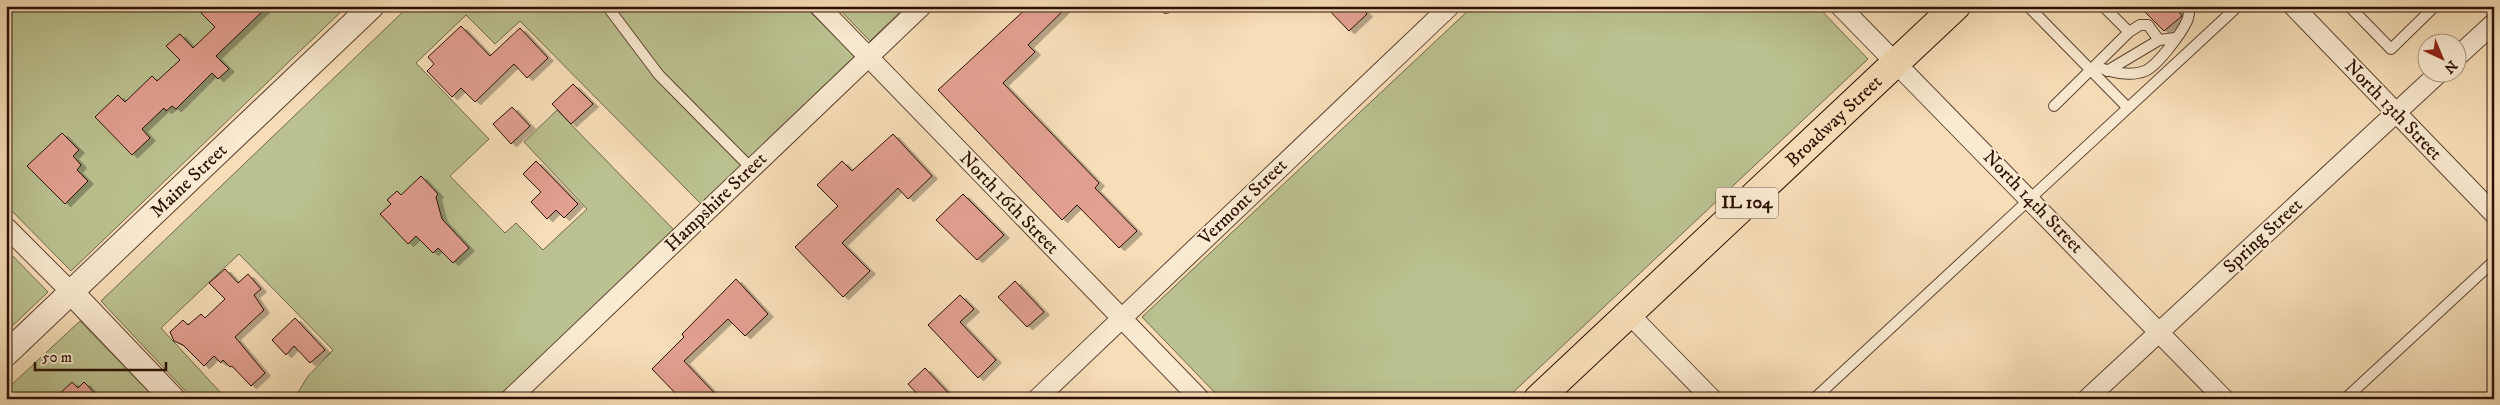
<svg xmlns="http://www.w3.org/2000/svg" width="2500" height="405" font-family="'IM FELL DW Pica',serif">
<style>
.green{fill:#bbc190;stroke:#73684a}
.building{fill:#e2a090;stroke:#2b1004;filter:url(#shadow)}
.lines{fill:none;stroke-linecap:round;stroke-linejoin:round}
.service-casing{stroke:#5e4431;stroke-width:12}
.minor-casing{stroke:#5e4431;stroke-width:21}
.tertiary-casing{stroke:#5e4431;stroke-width:26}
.primary-casing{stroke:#2b1004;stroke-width:30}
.service{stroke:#faead1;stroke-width:10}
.minor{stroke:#faead1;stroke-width:19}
.tertiary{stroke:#faead1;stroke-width:24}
.primary{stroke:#f7deb8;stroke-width:28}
.labels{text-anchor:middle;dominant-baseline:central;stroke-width:4;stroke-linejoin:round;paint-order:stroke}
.shield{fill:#faead1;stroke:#695142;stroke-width:1}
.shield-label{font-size:18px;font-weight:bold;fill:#2b1004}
.street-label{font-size:19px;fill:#2b1004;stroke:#faead1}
</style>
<defs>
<filter id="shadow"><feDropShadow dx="5.5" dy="3" stdDeviation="0" flood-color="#0004"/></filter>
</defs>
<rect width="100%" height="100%" fill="#f7deb8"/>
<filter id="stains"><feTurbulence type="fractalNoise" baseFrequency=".004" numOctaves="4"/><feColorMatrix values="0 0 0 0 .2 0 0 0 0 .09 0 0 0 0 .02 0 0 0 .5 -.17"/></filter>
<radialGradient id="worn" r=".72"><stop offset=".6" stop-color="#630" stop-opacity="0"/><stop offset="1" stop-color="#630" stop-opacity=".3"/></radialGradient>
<path class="green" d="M6 6H347L71 271 6 205Z
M409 6H804L855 56 701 204 520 21 495 44 466 15 416 63 489 139 450 176 505 233 516 223 543 250 587 209 524 142 557 110 674 230 496 399H294L308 376 333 350 239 254 161 328 221 393 215 399H193L101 301Z
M836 6H906L870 41Z
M1473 6H1817L1868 59 1506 399H1221L1142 317Z
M6 249 48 292 6 332Z
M80 321 156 399H6V390Z"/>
<path class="building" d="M209 6H268L216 56 229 69 218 79 212 73 176 109 172 106 166 111 164 108 142 129 150 138 132 155 95 117 118 95 125 102 152 76 157 81 180 60 166 46 180 34 193 48 215 27 201 13Z
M1029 6H1068L1028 45 1035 52 1003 83 1099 183 1095 188 1137 231 1119 248 1077 205 1062 220 938 90Z
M1325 6H1360L1367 14 1349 31Z
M2139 6H2175L2182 16 2164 31Z
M461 26 490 56 520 28 548 58 527 78 514 64 475 102 461 88 452 97 427 71 434 64 428 57Z
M573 84 593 104 571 124 552 104Z
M512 107 530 126 511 144 493 124Z
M62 133 79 150 73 156 81 165 77 170 88 181 65 204 27 166Z
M893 134 932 176 908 199 898 188 842 243 870 271 843 297 795 247 838 206 817 185 842 161 852 171Z
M536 161 578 204 564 218 556 210 547 219 531 202 541 192 523 174Z
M421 176 438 194 436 197 442 219 469 248 453 263 438 248 433 253 416 236 408 244 380 214 391 204 387 200 397 191 401 195Z
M963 194 1004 235 977 260 936 220Z
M225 269 238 283 248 274 261 289 254 295 264 310 235 337 265 373 251 386 232 366 230 367 223 360 221 363 214 356 204 366 183 345 174 341 170 332 183 320 188 325 201 314 205 318 225 299 209 283Z
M736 279 768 314 745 336 728 319 684 361 720 399H681L652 369 684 337 682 334Z
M1015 281 1044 312 1027 327 998 297Z
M960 295 974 309 960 322 996 360 978 378 928 325Z
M295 318 325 350 310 363 294 346 286 355 272 340Z
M925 368 954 399H922L908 384Z
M72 382 78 388 84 382 100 399H54Z"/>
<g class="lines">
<g class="service-casing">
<path id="service" d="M607 6 659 75 751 168
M1164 6 1166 8
M2028 6 2128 108
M2349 6 2391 49 2435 6
M2129 32 2140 25H2148L2159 40
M2096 66C2109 72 2130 77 2145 71 2157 66 2181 34 2187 21 2189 17 2189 11 2190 6
M2107 71 2159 40 2175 38
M2054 106 2129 32 2103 6
M1814 399 2238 6
M2345 399 2494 261"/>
</g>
<g class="minor-casing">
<path id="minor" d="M819 6 1200 399
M1840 6 2224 399
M2293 6 2494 214
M2458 56 2494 23
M6 227 71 292
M1629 314 1712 399
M510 399 922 6
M1037 399 1450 6
M2087 399 2440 72"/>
</g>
<g class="tertiary-casing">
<g id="tertiary">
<path d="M71 292 173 399"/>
<path id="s1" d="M6 354 372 6"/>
</g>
</g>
<g class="primary-casing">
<g id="primary">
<path id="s2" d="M1538 399 1956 6"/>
</g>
</g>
<use href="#service" class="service"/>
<use href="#minor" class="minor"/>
<use href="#tertiary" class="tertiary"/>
<use href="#primary" class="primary"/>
</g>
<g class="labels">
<rect class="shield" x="1716" y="187.5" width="62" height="31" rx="4"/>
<g class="shield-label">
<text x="1747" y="203">IL 104</text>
</g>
<g class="street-label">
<text transform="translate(2393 110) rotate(46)">North 13th Street</text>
<text stroke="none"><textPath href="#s2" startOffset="406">Broadway Street</textPath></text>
<text stroke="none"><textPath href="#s1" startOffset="252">Maine Street</textPath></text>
<text transform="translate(716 202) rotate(-44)">Hampshire Street</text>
<text transform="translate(1243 202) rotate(-44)">Vermont Street</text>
<text transform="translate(2033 202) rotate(46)">North 14th Street</text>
<text transform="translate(1009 203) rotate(46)">North 16th Street</text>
<text transform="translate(2263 236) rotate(-43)">Spring Street</text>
</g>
</g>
<rect width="2500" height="405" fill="none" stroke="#f7deb8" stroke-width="25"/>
<rect x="8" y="8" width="2485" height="390" fill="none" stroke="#2b1004" stroke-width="2.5"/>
<rect x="12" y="12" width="2475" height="380" fill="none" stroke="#2b1004"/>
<g transform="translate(2442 58) rotate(136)"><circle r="24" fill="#faead1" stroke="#a7937f"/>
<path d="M0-4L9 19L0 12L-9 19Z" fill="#8f2418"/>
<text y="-8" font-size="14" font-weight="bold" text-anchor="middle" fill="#2b1004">N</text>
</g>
<path d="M35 362v8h131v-8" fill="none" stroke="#2b1004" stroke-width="2.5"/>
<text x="42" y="362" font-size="15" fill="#2b1004" stroke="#faead1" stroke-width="4" paint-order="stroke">50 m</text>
<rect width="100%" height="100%" filter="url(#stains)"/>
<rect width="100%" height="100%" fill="url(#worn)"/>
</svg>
